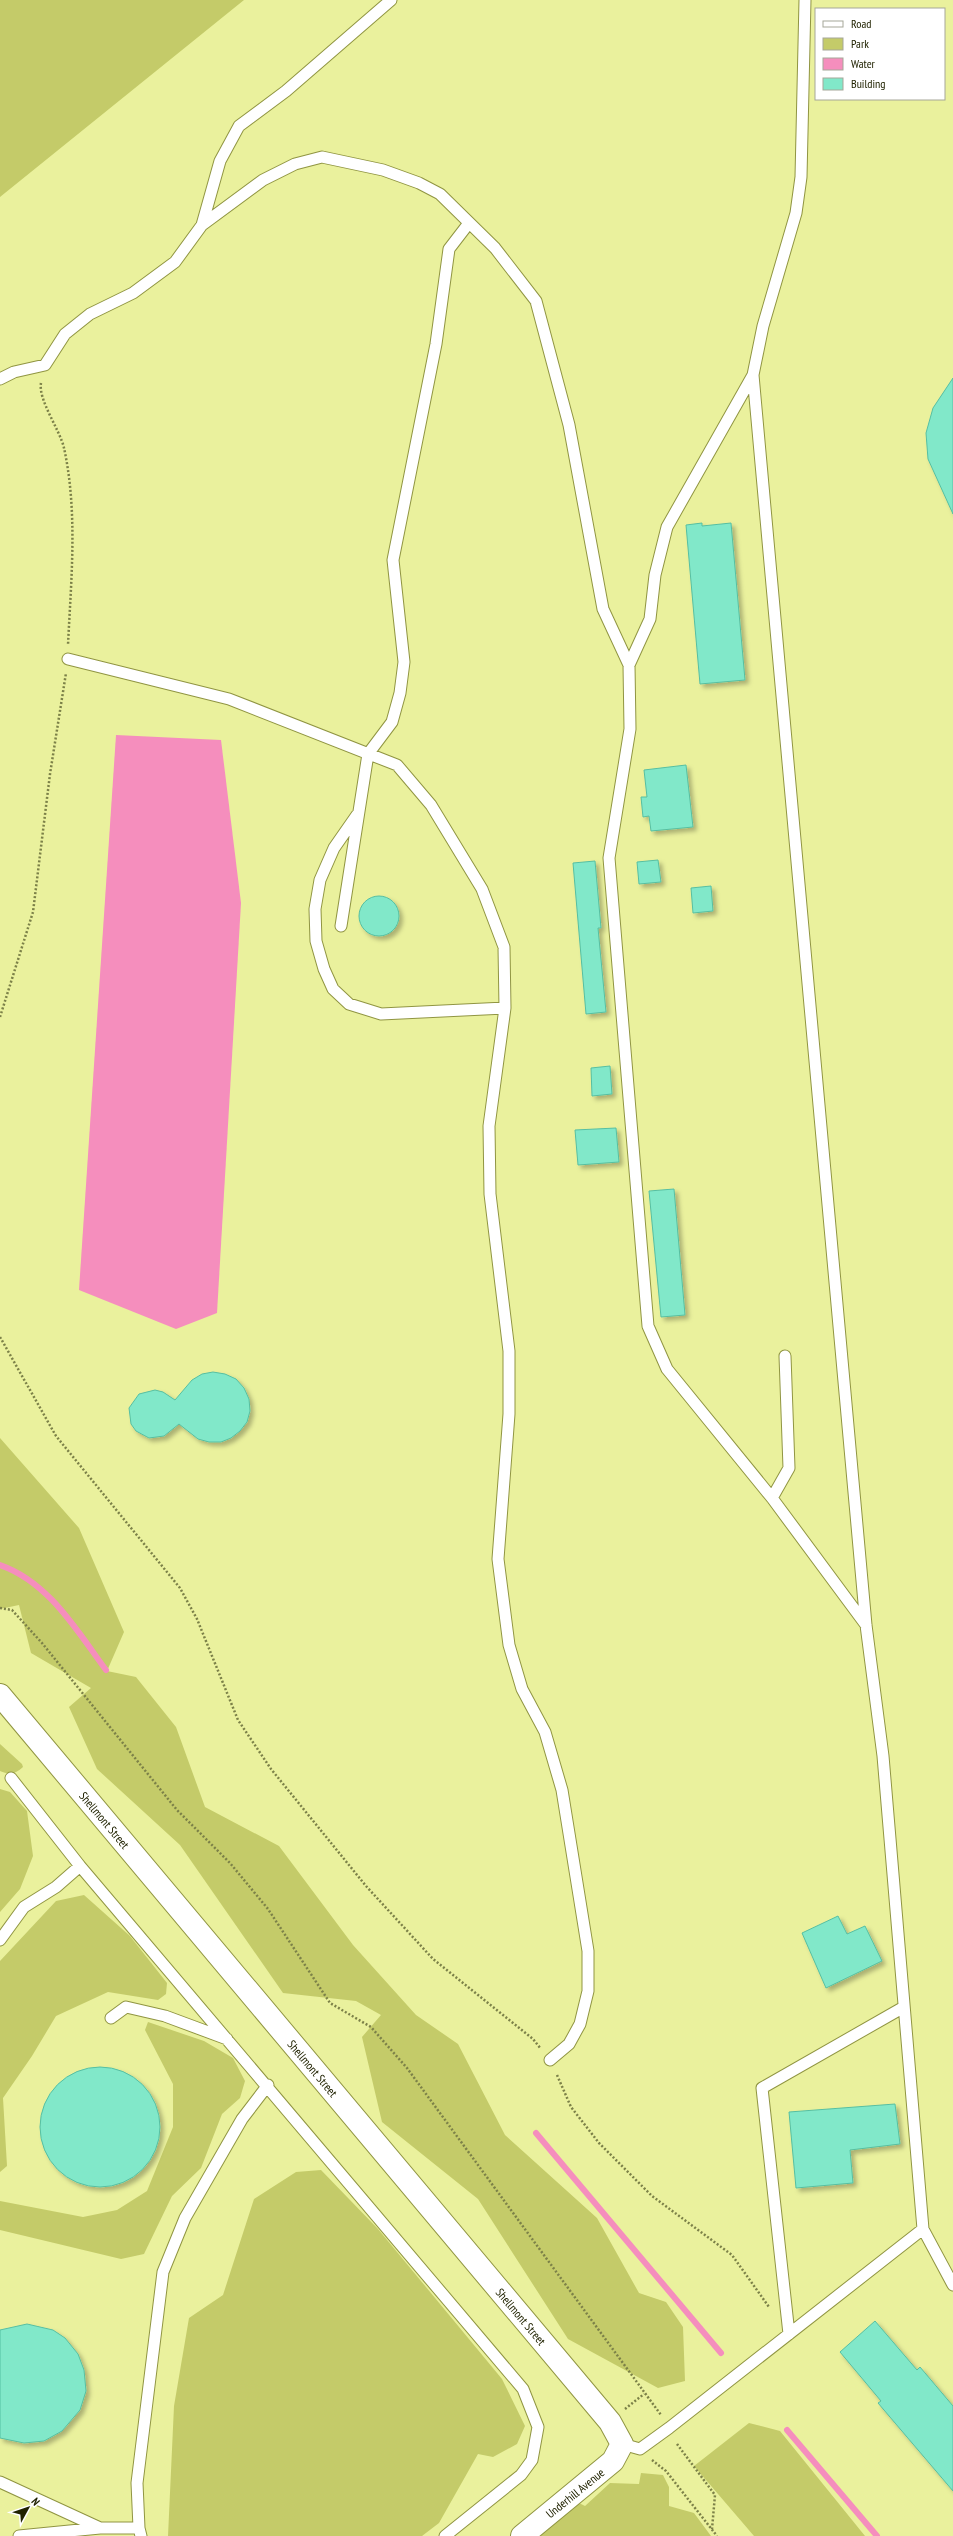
<svg xmlns="http://www.w3.org/2000/svg" width="953" height="2536" font-family="'PT Sans Narrow',sans-serif">
<style>
.green{fill:#c4cb69}
.water{fill:#f58ebd}
.lines{fill:none;stroke-linecap:round;stroke-linejoin:round}
.stream{stroke:#f58ebd;stroke-width:6}
.building{fill:#81e8c9;stroke:#56bfa2;filter:url(#shadow)}
.lane-casing{stroke:#909542;stroke-width:13}
.secondary-casing{stroke:#909542;stroke-width:24}
.path{stroke:#7c8148;stroke-width:2.5;stroke-dasharray:2 2;stroke-linecap:butt}
.lane{stroke:#fff;stroke-width:11}
.secondary{stroke:#fff;stroke-width:22}
.labels{text-anchor:middle;dominant-baseline:central;stroke-width:3;stroke-linejoin:round;paint-order:stroke}
.street-label{font-size:12px;fill:#202200;stroke:#fff}
</style>
<defs>
<filter id="shadow"><feDropShadow dx="3.5" dy="3.5" stdDeviation="2" flood-color="#0004"/></filter>
</defs>
<rect width="100%" height="100%" fill="#eaf19d"/>
<path class="green" d="M0 0H244L0 197Z
M0 1438 79 1528 124 1632 107 1671 136 1677 176 1727 205 1807 279 1846 353 1945 416 2015 458 2044 505 2135 597 2218 639 2293 666 2302 683 2327 685 2381 658 2388 568 2339 478 2199 382 2122 362 2037 381 2015 356 2001 283 1993 180 1845 97 1769 69 1707 91 1688 31 1653 19 1605 0 1609Z
M0 1744 22 1764 23 1767C16 1774 9 1775 0 1771Z
M0 1789 10 1792 27 1811 33 1856 20 1889 0 1912Z
M84 1895 130 1936 167 1983 166 1994 158 2000 108 1992 56 2016 32 2056 3 2098 7 2166 0 2172V1961L56 1901Z
M148 2022 204 2041 233 2058 245 2081 240 2098 222 2114 201 2168 172 2196 144 2254 121 2259 0 2230V2201L83 2217 117 2210 147 2191 173 2127V2084L145 2030Z
M321 2170 378 2229 502 2379 525 2426 517 2444 493 2457 478 2454 439 2523 422 2536H168L174 2406 189 2318 223 2295 254 2199 296 2172Z
M749 2423 780 2431 865 2536H754L694 2466Z
M641 2473 663 2475 669 2487V2506L694 2513 711 2536H537L577 2502 585 2506 610 2483 639 2484Z"/>
<path class="water" d="M116 735 221 740 241 903 217 1313 176 1329 79 1290Z"/>
<g class="lines">
<path class="stream" d="M0 1565C49 1582 77 1631 106 1670
M536 2133 721 2353
M787 2430 877 2536"/>
</g>
<path class="building" d="M953 378V514L928 459 926 433 933 408Z
M702 523V526L731 523 745 680 700 684 686 525Z
M686 765 693 827 651 831 649 816 643 817 641 797H647L644 770Z
M658 860 661 882 639 884 637 862Z
M595 861 601 928H598L606 1012 586 1014 573 863Z
M711 886 713 911 693 913 691 888Z
M359 916a20 20 0 1 1 40 0a20 20 0 1 1-40 0Z
M610 1066 612 1094 592 1096 591 1068Z
M616 1128 619 1162 578 1165 575 1130Z
M674 1189 685 1315 661 1317 649 1191Z
M213 1372 225 1374 236 1379 244 1388 249 1399 250 1411 247 1422 240 1431 231 1438 221 1442H209L198 1439 179 1424 164 1436 149 1438 136 1431 131 1424 129 1408 139 1394 155 1390 163 1392 175 1400 192 1380 202 1374Z
M838 1916 847 1934 865 1926 882 1961 826 1988 802 1933Z
M40 2127a60 60 0 1 1 120 0a60 60 0 1 1-120 0Z
M895 2104 900 2144 850 2150 853 2183 796 2188 789 2112Z
M875 2321 917 2370 920 2367 953 2406V2491L878 2403 881 2401 840 2352Z
M27 2324 53 2330 65 2338 78 2354 84 2370 86 2391 80 2410 62 2431 44 2441 24 2443 0 2438V2330Z"/>
<g class="lines">
<g class="lane-casing">
<path id="lane" d="M805 0 801 177 796 213 763 326 753 375 866 1625 883 1756 923 2229
M202 225 220 161 239 126 286 91 391 0
M0 379 14 372 45 365 65 334 90 314 133 293 175 262 202 225 263 180 295 164 322 157 383 170 419 183 440 194 495 248 536 301 569 425 603 609 629 665 630 729 609 858 648 1326 667 1369 772 1498 866 1625
M68 659 229 699 397 765 431 805 482 889 504 947 505 1008 489 1126 490 1194 509 1351V1414L498 1559 509 1645 522 1689 545 1732 562 1790 588 1951V1991L580 2024 569 2044 550 2060
M629 665 650 619 655 575 667 527 753 375
M357 815 334 848 320 880 315 909 316 941 324 969 333 989 349 1004 381 1014 505 1008
M341 926 368 754 392 722 400 693 404 662 393 560 436 344 449 249 469 223
M772 1498 789 1468 785 1356
M11 1778 80 1866 523 2389 538 2427 532 2460 521 2475 445 2536
M0 1940 24 1907 56 1887 80 1866
M111 2018 126 2007 165 2016 227 2039
M789 2334 762 2088 904 2007
M622 2444 640 2449 669 2428 923 2229 953 2285
M0 2482 100 2528H139
M19 2536 100 2528
M141 2536 139 2528 137 2483 163 2272 185 2218 242 2119 268 2085"/>
</g>
<g class="secondary-casing">
<g id="secondary">
<path id="s1" d="M0 1695 610 2422 622 2444 613 2461 522 2536"/>
</g>
</g>
<path class="path" d="M41 383C38 400 60 430 64 448 78 512 71 580 68 645
M0 1017 33 912 50 774 66 673
M0 1337 56 1436 180 1588 197 1619 238 1720 271 1769 366 1886 433 1959 533 2039 541 2049
M0 1608 12 1610 42 1643 177 1810 230 1863 268 1909 330 2003 371 2027 407 2068 661 2415
M557 2075 571 2107 599 2143 652 2196 732 2255 769 2307
M625 2409 644 2394
M677 2444 715 2495 712 2529
M652 2460 666 2471 717 2536"/>
<use href="#lane" class="lane"/>
<use href="#secondary" class="secondary"/>
</g>
<g class="labels">
<g class="street-label">
<text stroke="none"><textPath href="#s1" startOffset="163">Shellmont Street</textPath></text>
<text stroke="none"><textPath href="#s1" startOffset="487">Shellmont Street</textPath></text>
<text stroke="none"><textPath href="#s1" startOffset="811">Shellmont Street</textPath></text>
<text transform="translate(575 2493) rotate(-39)">Underhill Avenue</text>
</g>
</g>
<rect x="815" y="8" width="130" height="92" fill="#ffffff" stroke="#a6a799"/>
<rect x="823" y="21" width="20" height="6" fill="#ffffff" stroke="#a6a799"/>
<text x="851" y="28" font-size="12" fill="#202200">Road</text>
<rect x="823" y="38" width="20" height="12" fill="#c4cb69" stroke="#a6a799"/>
<text x="851" y="48" font-size="12" fill="#202200">Park</text>
<rect x="823" y="58" width="20" height="12" fill="#f58ebd" stroke="#a6a799"/>
<text x="851" y="68" font-size="12" fill="#202200">Water</text>
<rect x="823" y="78" width="20" height="12" fill="#81e8c9" stroke="#a6a799"/>
<text x="851" y="88" font-size="12" fill="#202200">Building</text>
<g transform="translate(28 2508) rotate(50)" stroke="#ffffff" stroke-width="3" paint-order="stroke">
<path d="M0-3L7 15L0 10L-7 15Z" fill="#202200"/>
<text y="-6" font-size="11" font-weight="bold" text-anchor="middle" fill="#202200">N</text>
</g>
</svg>
